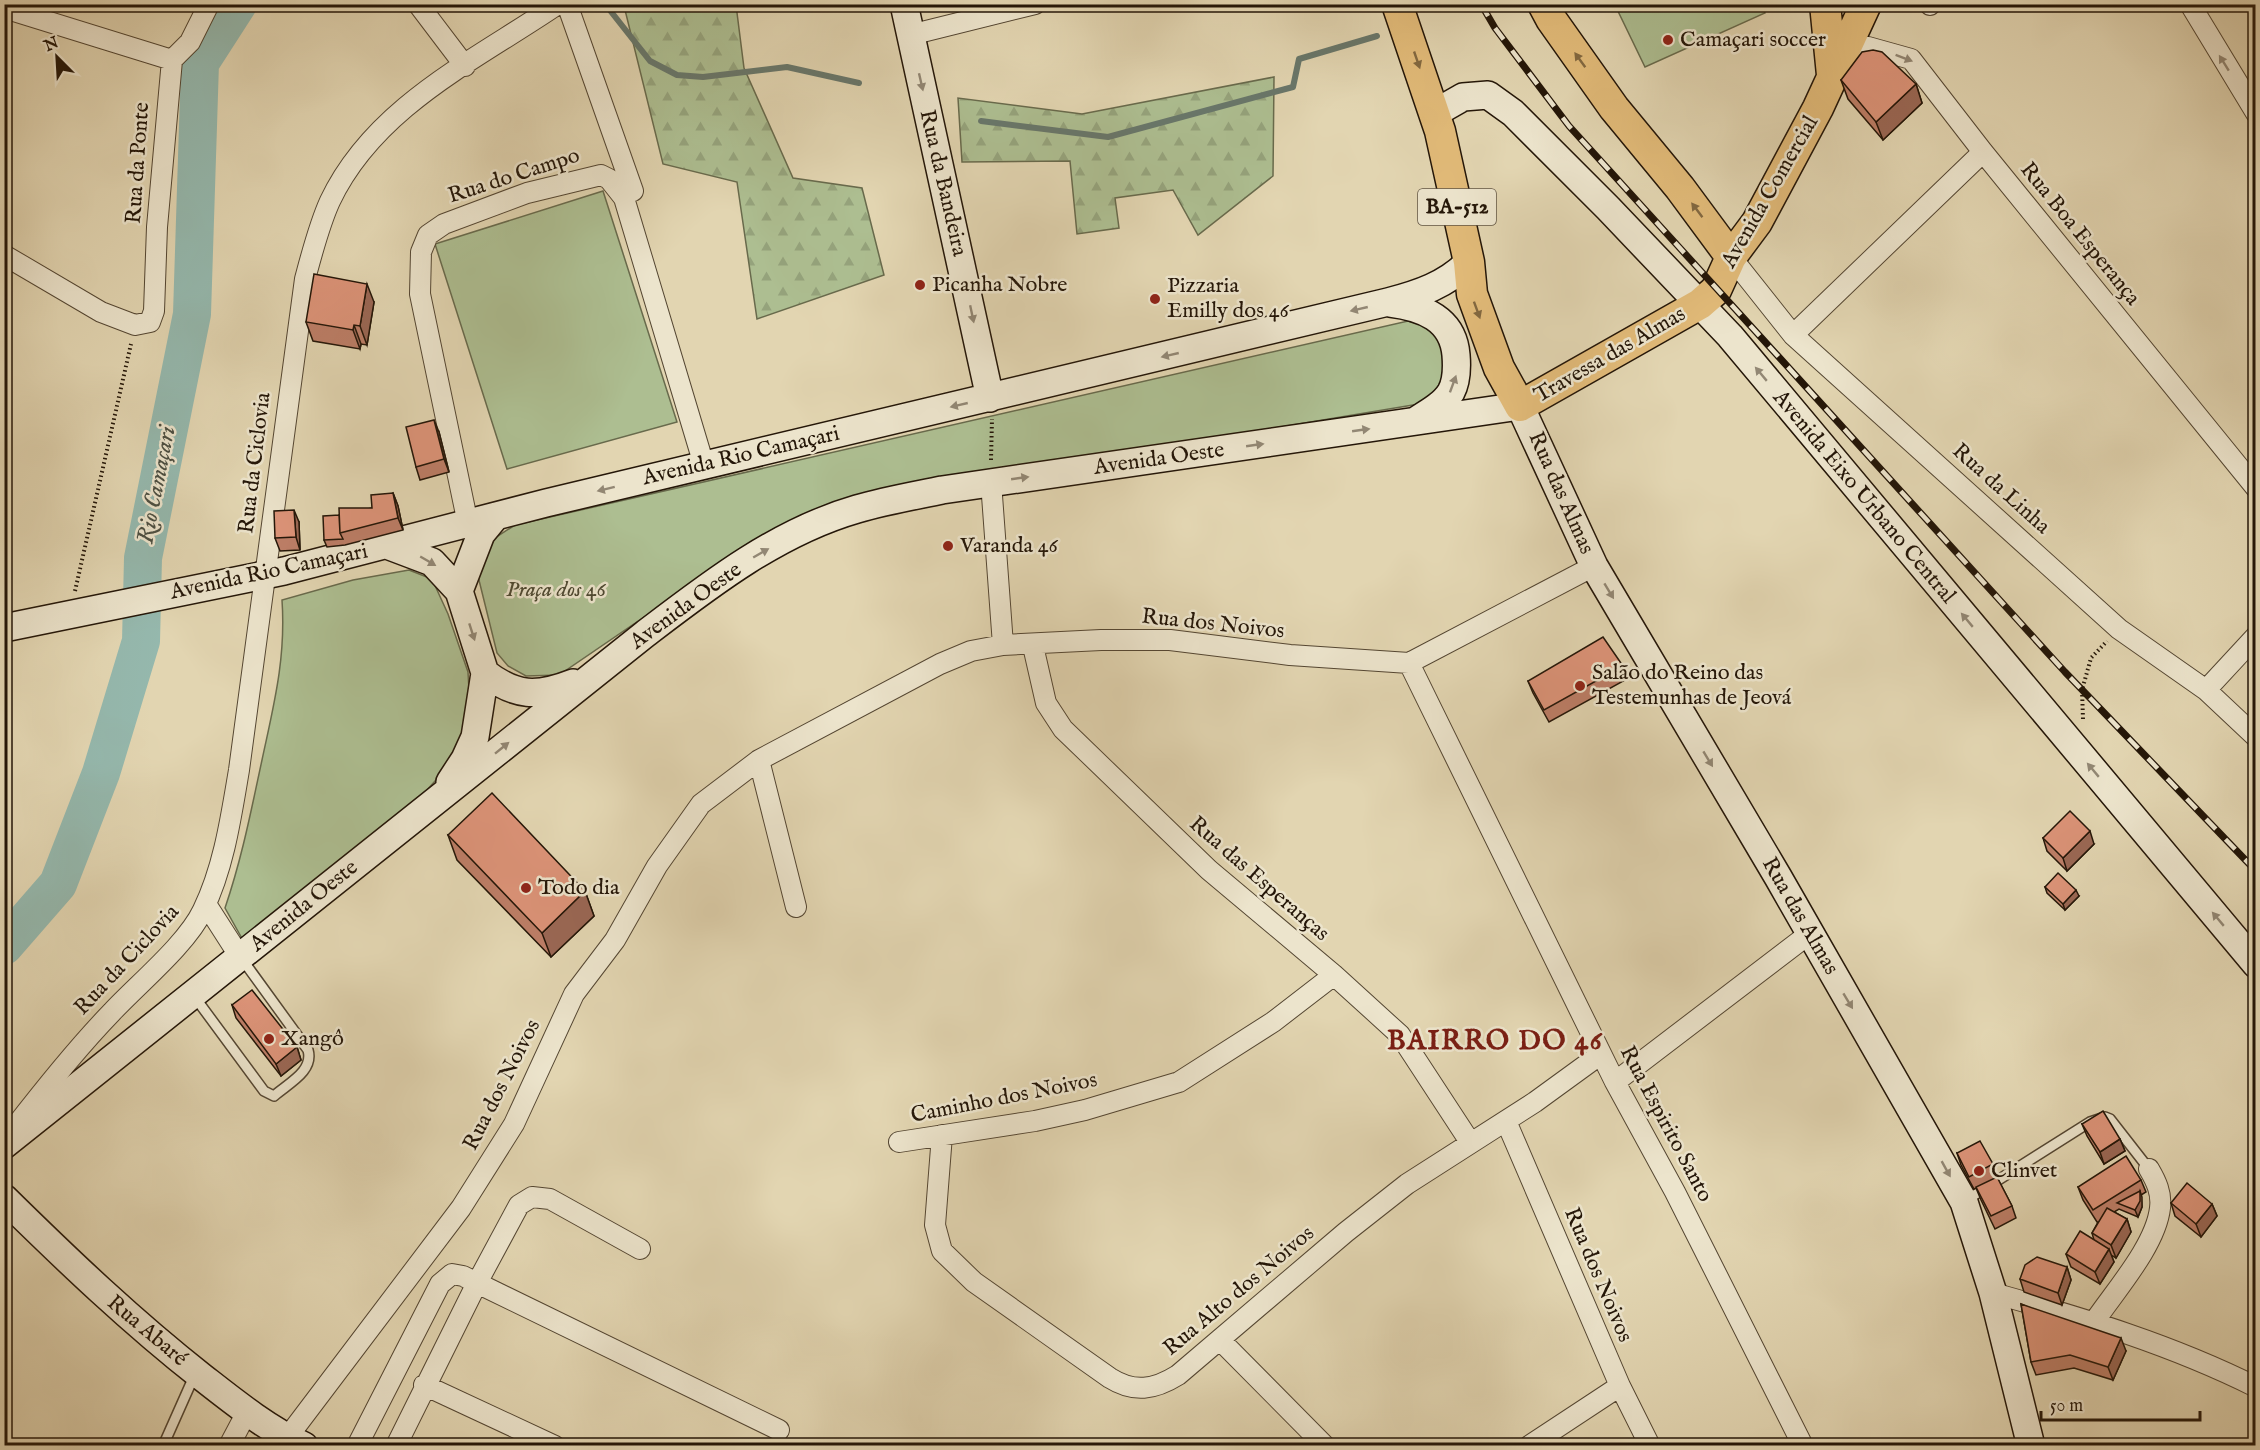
<svg xmlns="http://www.w3.org/2000/svg" width="2260" height="1450" font-family="'IM FELL English',serif">
<style>
.green{fill:#adbe91;stroke:#686a4c;stroke-width:1.5}
.forest{fill:url(#forest-firs);stroke:#686a4c;stroke-width:1.5}
.lines{fill:none;stroke-linecap:round;stroke-linejoin:round}
.stream{stroke:#68776b;stroke-width:6}
.river{stroke:#95b8ad;stroke-width:38}
.lane-casing{stroke:#544632;stroke-width:12}
.street-casing{stroke:#544632;stroke-width:22}
.secondary-casing{stroke:#241608;stroke-width:30}
.primary-casing{stroke:#241608;stroke-width:33}
.path{stroke:#241608;stroke-width:4;stroke-dasharray:1.5 3;stroke-linecap:butt}
.lane{stroke:#ece4cc;stroke-width:9}
.street{stroke:#ece4cc;stroke-width:20}
.secondary{stroke:#ece4cc;stroke-width:27}
.primary{stroke:#e1ba78;stroke-width:30}
.rail-casing{stroke:#241608;stroke-width:7}
.rail{stroke:#ece4cc;stroke-width:4.5;stroke-dasharray:14;stroke-linecap:butt}
.wall{fill:#bd7e67;stroke:#241608;stroke-width:1.5}
.shaded-wall{fill:#9a6754;stroke:#241608;stroke-width:1.5}
.building{fill:#dc9378;stroke:#241608;stroke-width:1.5}
.oneway{fill:#928774}
.oneway2{fill:#826840}
.poi-dot{fill:#8f2418;stroke:#ece4cc;stroke-width:2}
.labels{text-anchor:middle;dominant-baseline:central;stroke-width:5;stroke-linejoin:round;paint-order:stroke}
.shield{fill:#ece4cc;stroke:#605443;stroke-width:1.5}
.shield-label{font-size:21px;font-weight:bold;fill:#241608}
.poi-label{font-size:22px;fill:#241608;stroke:#ece4cc;text-anchor:start}
.street-label{font-size:22px;fill:#241608;stroke:#ece4cc}
.park-label{font-size:22px;font-style:italic;fill:#4d4831;stroke:#ece4cc}
.water-label{font-size:24px;font-style:italic;fill:#4c4f42;stroke:#ece4cc}
.district-label{font-size:28px;font-weight:bold;letter-spacing:1.5px;fill:#7a1f14;stroke:#ece4cc}
</style>
<defs>
<pattern id="forest-firs" width="22" height="20" patternUnits="userSpaceOnUse" patternTransform="scale(1.5)"><rect width="22" height="20" fill="#adbe91"/><path d="M5 1l3.5 6h-7zM16 11l3.5 6h-7z" fill="#95a37c"/></pattern>
</defs>
<rect width="100%" height="100%" fill="#e2d5b1"/>
<filter id="stains"><feTurbulence type="fractalNoise" baseFrequency=".00333" numOctaves="4"/><feColorMatrix values="0 0 0 0 .2 0 0 0 0 .09 0 0 0 0 .02 0 0 0 .5 -.17"/></filter>
<radialGradient id="worn" r=".72"><stop offset=".6" stop-color="#630" stop-opacity="0"/><stop offset="1" stop-color="#630" stop-opacity=".3"/></radialGradient>
<path class="green" d="M1615 5H1761L1765 13 1645 67Z
M603 191 677 422 507 469 435 244Z
M1408 321C1414 323 1422 323 1427 325 1445 334 1449 375 1439 390 1436 395 1429 399 1425 403L991 475 763 536 559 675 526 676 508 666 497 653 476 568 487 543 515 525Z
M409 570 432 579 448 614 468 672 470 709 452 762 427 790 244 942 225 908C242 858 251 811 262 760 274 704 286 658 282 600L353 580Z"/>
<path class="forest" d="M676 4 736 5 744 68 793 178 862 188 884 275 757 319 737 182 663 164 625 10Z
M1274 77 1273 176 1198 235 1173 190 1115 198 1119 228 1077 234 1070 161 962 162 958 98 1082 114Z"/>
<g class="lines">
<path class="stream" d="M605 4 650 61 677 75 703 77 787 67 859 83
M981 121 1108 137 1293 87 1299 59 1377 36"/>
<path class="river" d="M4 946 58 884 101 773 141 641 143 558 192 314 200 63 238 4"/>
<g class="lane-casing">
<path id="lane" d="M194 996 264 1091 274 1096C289 1083 314 1071 308 1050L242 959
M1965 1201 2090 1122 2105 1117 2110 1119 2149 1169
M163 1446 195 1374"/>
</g>
<g class="street-casing">
<path id="street" d="M418 4 465 66
M567 4 633 191
M2190 4 2256 113
M1930 5 1931 4
M4 8 172 60
M910 35 1035 4
M1847 46 1868 47 1911 59 1983 152 2256 488
M4 255 101 312 135 325 150 322 154 311 157 227 172 60 190 42 209 4
M1731 257 1793 335 2119 629 2206 690 2256 737
M1793 335 1983 152
M991 482 1003 645
M468 524 420 294 421 252 428 235 444 224 527 193 601 175 609 179 624 198 704 465
M1033 646 1046 703 1063 729 1209 870 1334 975 1400 1035 1470 1142
M1409 663 1615 1082 1675 1192 1803 1446
M2206 690 2256 636
M759 760 796 907
M206 904 240 957
M1615 1082 1809 934
M1506 1121 1620 1386 1650 1446
M15 1127C46 1087 77 1048 112 1012 138 984 187 944 203 910 224 867 231 817 239 770L305 279C312 253 319 225 330 201 375 106 476 60 558 4
M942 1135 935 1225 942 1251 974 1282 1110 1378C1134 1393 1154 1390 1178 1375L1346 1232 1407 1184 1535 1102 1601 1054
M899 1142 1035 1121 1085 1110 1179 1082 1273 1022 1334 975
M640 1249 550 1199 532 1197 519 1205 477 1283 779 1430
M1993 1293C2083 1318 2172 1345 2256 1387
M2094 1322C2115 1291 2156 1245 2160 1208 2162 1193 2156 1181 2149 1169
M1221 1341 1325 1446
M424 1385 555 1446
M287 1438 461 1208 514 1124 574 994 615 940 657 866 701 804 759 760 940 664 971 651 1003 645 1101 640H1170L1290 655 1409 663 1594 566
M4 1445 5 1446
M229 1446 247 1412
M357 1446 440 1284 452 1274 463 1276 477 1283 396 1446
M1529 1446 1620 1386"/>
</g>
<g class="secondary-casing">
<path id="secondary" d="M904 4 990 398
M1435 113 1463 97 1488 95 1513 113 1608 208 1730 336 2256 964
M1390 303C1423 307 1453 319 1456 355 1457 367 1457 381 1451 392 1443 405 1428 413 1415 421
M387 545 432 562 459 591 485 673 475 737 465 759 450 782
M459 591 481 534 495 517
M4 628 284 571 546 503 1388 302C1419 294 1446 285 1469 262
M485 673C516 697 537 697 573 683
M4 1145 645 634C709 585 777 532 857 509 884 501 913 496 942 490L1520 406 1594 566 1778 877 1964 1202 1993 1293 2031 1446
M4 1198C68 1261 132 1322 202 1377 234 1402 266 1428 304 1446"/>
</g>
<g class="primary-casing">
<path id="primary" d="M1397 4 1440 131 1469 262 1472 294 1499 368 1520 406 1700 304 1716 290 1731 257 1757 222 1818 108 1866 4
M1543 4 1551 19 1614 108 1680 188 1731 257
M1825 4 1832 75"/>
</g>
<path class="path" d="M991 460 992 419
M75 591 131 344
M2083 719 2082 690 2091 658 2107 641"/>
<use href="#lane" class="lane"/>
<use href="#street" class="street"/>
<use href="#secondary" class="secondary"/>
<use href="#primary" class="primary"/>
<g class="rail-casing">
<path id="rail" d="M1481 4 1495 28 1569 126 2065 672 2256 871"/>
</g>
<use href="#rail" class="rail"/>
</g>
<path class="wall" d="M1564 4H1576L1565 9Z
M1841 80 1916 84 1922 103 1883 140 1848 99Z
M374 302 367 345 361 344 360 349 313 341 306 322Z
M439 432 449 472 420 480 416 467Z
M393 493 398 506 403 530 345 545 327 547 324 540 339 515 372 508Z
M299 522 300 550 280 551 275 538Z
M1623 666 1627 679 1549 722 1533 693 1528 681Z
M448 835 585 891 594 916 551 957 457 860Z
M2043 838 2094 844 2067 871 2047 851Z
M2045 887 2079 896 2065 910 2047 893Z
M232 1005 297 1047 301 1060 281 1076 236 1018Z
M2082 1124 2120 1139 2125 1151 2104 1164 2087 1136Z
M1957 1153 1993 1164 1997 1177 2012 1206 2016 1218 1995 1229 1981 1200 1976 1188 1974 1189 1961 1165Z
M2141 1180 2146 1192 2141 1195 2142 1207 2138 1217 2119 1209 2114 1212 2127 1219 2131 1232 2116 1258 2111 1255 2114 1262 2100 1284 2071 1267 2066 1254 2094 1240 2092 1233 2098 1222H2097L2083 1200 2078 1187Z
M2171 1203 2212 1204 2217 1216 2201 1237 2175 1216Z
M2067 1267 2071 1280 2062 1305 2024 1292 2020 1279Z
M2021 1304 2126 1351 2113 1380 2074 1368 2036 1375 2031 1362Z"/>
<path class="shaded-wall" d="M1916 84 1922 103 1883 140 1876 122Z
M367 284 374 302 367 345 360 326Z
M354 325 361 344 360 349 353 330Z
M434 420 439 432 449 472 444 459Z
M393 493 398 506 403 530 398 518Z
M294 510 299 522 300 550 296 537Z
M2090 831 2094 844 2067 871 2063 858Z
M2076 890 2079 896 2065 910 2063 904Z
M585 891 594 916 551 957 542 933Z
M297 1047 301 1060 281 1076 276 1064Z
M2120 1139 2125 1151 2104 1164 2100 1152Z
M2140 1191 2142 1197V1207L2138 1217 2135 1210Z
M2212 1204 2217 1216 2201 1237 2196 1224Z
M2127 1219 2131 1232 2116 1258 2111 1245Z
M2109 1249 2114 1262 2100 1284 2095 1272Z
M2067 1267 2071 1280 2062 1305 2058 1293Z
M2121 1338 2126 1351 2113 1380 2108 1367Z"/>
<path class="building" d="M1873 50 1882 52 1916 84 1876 122 1841 80 1862 52Z
M314 274 367 284 360 326 354 325 353 330 306 322Z
M434 420 444 459 416 467 406 427Z
M393 493 398 518 340 533 339 508H372L371 495Z
M294 510 296 537 275 538 274 511Z
M339 515 340 533 343 539 324 540 323 516Z
M1603 637 1623 666 1544 710 1528 681Z
M492 793 585 891 542 933 448 835Z
M2070 811 2090 831 2063 858 2043 838Z
M2058 873 2076 890 2063 904 2045 887Z
M252 990 297 1047 276 1064 232 1005Z
M2103 1111 2120 1139 2100 1152 2082 1124Z
M1980 1141 1993 1164 1969 1177 1957 1153Z
M2126 1156 2141 1180 2093 1210 2078 1187Z
M1997 1177 2012 1206 1991 1216 1976 1187Z
M2187 1183 2212 1204 2196 1224 2171 1203Z
M2140 1191V1201L2135 1210 2117 1203Z
M2107 1208 2127 1219 2111 1245 2092 1233Z
M2080 1231 2109 1249 2095 1272 2066 1254Z
M2037 1257 2067 1267 2058 1293 2020 1279 2025 1265Z
M2021 1304 2121 1338 2108 1367 2070 1355 2031 1362Z"/>
<defs><path id="oneway-solid" d="M-6-.8H1V-3.2L6.5 0L1 3.2V.8H-6Z" transform="scale(1.5)"/></defs>
<g class="oneway">
<use href="#oneway-solid" transform="translate(1904 58) rotate(21)"/>
<use href="#oneway-solid" transform="translate(2224 63) rotate(-122)"/>
<use href="#oneway-solid" transform="translate(921 82) rotate(77)"/>
<use href="#oneway-solid" transform="translate(1359 309) rotate(167)"/>
<use href="#oneway-solid" transform="translate(972 314) rotate(78)"/>
<use href="#oneway-solid" transform="translate(1170 355) rotate(167)"/>
<use href="#oneway-solid" transform="translate(1761 374) rotate(-130)"/>
<use href="#oneway-solid" transform="translate(1453 384) rotate(-70)"/>
<use href="#oneway-solid" transform="translate(959 405) rotate(167)"/>
<use href="#oneway-solid" transform="translate(1361 430) rotate(-8)"/>
<use href="#oneway-solid" transform="translate(1255 445) rotate(-8)"/>
<use href="#oneway-solid" transform="translate(1020 478) rotate(-8)"/>
<use href="#oneway-solid" transform="translate(606 489) rotate(166)"/>
<use href="#oneway-solid" transform="translate(761 553) rotate(-30)"/>
<use href="#oneway-solid" transform="translate(428 561) rotate(30)"/>
<use href="#oneway-solid" transform="translate(1609 591) rotate(59)"/>
<use href="#oneway-solid" transform="translate(1967 620) rotate(-130)"/>
<use href="#oneway-solid" transform="translate(472 632) rotate(72)"/>
<use href="#oneway-solid" transform="translate(502 748) rotate(-39)"/>
<use href="#oneway-solid" transform="translate(1708 759) rotate(59)"/>
<use href="#oneway-solid" transform="translate(2093 770) rotate(-130)"/>
<use href="#oneway-solid" transform="translate(2218 919) rotate(-130)"/>
<use href="#oneway-solid" transform="translate(1848 1001) rotate(59)"/>
<use href="#oneway-solid" transform="translate(1946 1169) rotate(61)"/>
</g>
<g class="oneway2">
<use href="#oneway-solid" transform="translate(1417 60) rotate(71)"/>
<use href="#oneway-solid" transform="translate(1580 60) rotate(-126)"/>
<use href="#oneway-solid" transform="translate(1697 210) rotate(-127)"/>
<use href="#oneway-solid" transform="translate(1477 310) rotate(70)"/>
</g>
<g class="poi-dot">
<circle cx="1668" cy="40" r="6"/>
<circle cx="920" cy="285" r="6"/>
<circle cx="1155" cy="299" r="6"/>
<circle cx="948" cy="546" r="6"/>
<circle cx="1580" cy="686" r="6"/>
<circle cx="526" cy="888" r="6"/>
<circle cx="269" cy="1039" r="6"/>
<circle cx="1979" cy="1171" r="6"/>
</g>
<g class="labels">
<rect class="shield" x="1418" y="189" width="78" height="36" rx="4.5"/>
<g class="shield-label">
<text x="1457" y="207">BA-512</text>
</g>
<g class="poi-label">
<text x="1680" y="40">Camaçari soccer</text>
<text x="932" y="285">Picanha Nobre</text>
<text x="1167" y="286">Pizzaria<tspan x="1167" dy="25">Emilly dos 46</tspan></text>
<text x="960" y="546">Varanda 46</text>
<text x="1592" y="673">Salão do Reino das<tspan x="1592" dy="25">Testemunhas de Jeová</tspan></text>
<text x="538" y="888">Todo dia</text>
<text x="281" y="1039">Xangô</text>
<text x="1991" y="1171">Clinvet</text>
</g>
<g class="street-label">
<text transform="translate(138 163) rotate(-86)">Rua da Ponte</text>
<text transform="translate(514 176) rotate(-18)">Rua do Campo</text>
<text transform="translate(943 183) rotate(77)">Rua da Bandeira</text>
<text transform="translate(1770 192) rotate(-60)">Avenida Comercial</text>
<text transform="translate(2080 234) rotate(51)">Rua Boa Esperança</text>
<text transform="translate(1610 355) rotate(-30)">Travessa das Almas</text>
<text transform="translate(741 456) rotate(-13)">Avenida Rio Camaçari</text>
<text transform="translate(1159 459) rotate(-8)">Avenida Oeste</text>
<text transform="translate(255 463) rotate(-83)">Rua da Ciclovia</text>
<text transform="translate(2001 489) rotate(42)">Rua da Linha</text>
<text transform="translate(1561 493) rotate(66)">Rua das Almas</text>
<text transform="translate(1864 497) rotate(50)">Avenida Eixo Urbano Central</text>
<text transform="translate(269 572) rotate(-12)">Avenida Rio Camaçari</text>
<text transform="translate(686 606) rotate(-36)">Avenida Oeste</text>
<text transform="translate(1213 624) rotate(6)">Rua dos Noivos</text>
<text transform="translate(1259 879) rotate(41)">Rua das Esperanças</text>
<text transform="translate(304 906) rotate(-39)">Avenida Oeste</text>
<text transform="translate(1800 916) rotate(60)">Rua das Almas</text>
<text transform="translate(127 960) rotate(-47)">Rua da Ciclovia</text>
<text transform="translate(502 1085) rotate(-63)">Rua dos Noivos</text>
<text transform="translate(1004 1098) rotate(-11)">Caminho dos Noivos</text>
<text transform="translate(1666 1124) rotate(62)">Rua Espirito Santo</text>
<text transform="translate(1598 1275) rotate(67)">Rua dos Noivos</text>
<text transform="translate(1239 1291) rotate(-40)">Rua Alto dos Noivos</text>
<text transform="translate(147 1331) rotate(40)">Rua Abaré</text>
</g>
<g class="park-label">
<text x="556" y="590">Praça dos 46</text>
</g>
<g class="water-label">
<text transform="translate(157 485) rotate(-79)">Rio Camaçari</text>
</g>
<g class="district-label">
<text x="1495" y="1041">BAIRRO DO 46</text>
</g>
</g>
<rect width="2260" height="1450" fill="none" stroke="#e2d5b1" stroke-width="24"/>
<rect x="6" y="6" width="2248" height="1438" fill="none" stroke="#241608" stroke-width="3"/>
<rect x="12" y="12" width="2236" height="1426" fill="none" stroke="#241608" stroke-width="1.5"/>
<g transform="translate(57 57) rotate(336)" stroke="#ece4cc" stroke-width="4.5" paint-order="stroke">
<path d="M0-4.5L10 22L0 15L-10 22Z" fill="#241608"/>
<text y="-9" font-size="16" font-weight="bold" text-anchor="middle" fill="#241608">N</text>
</g>
<path d="M2041 1411v9h159v-9" fill="none" stroke="#241608" stroke-width="3"/>
<text x="2050" y="1411" font-size="18" fill="#241608" stroke="#ece4cc" stroke-width="4.5" paint-order="stroke">50 m</text>
<rect width="100%" height="100%" filter="url(#stains)"/>
<rect width="100%" height="100%" fill="url(#worn)"/>
</svg>
